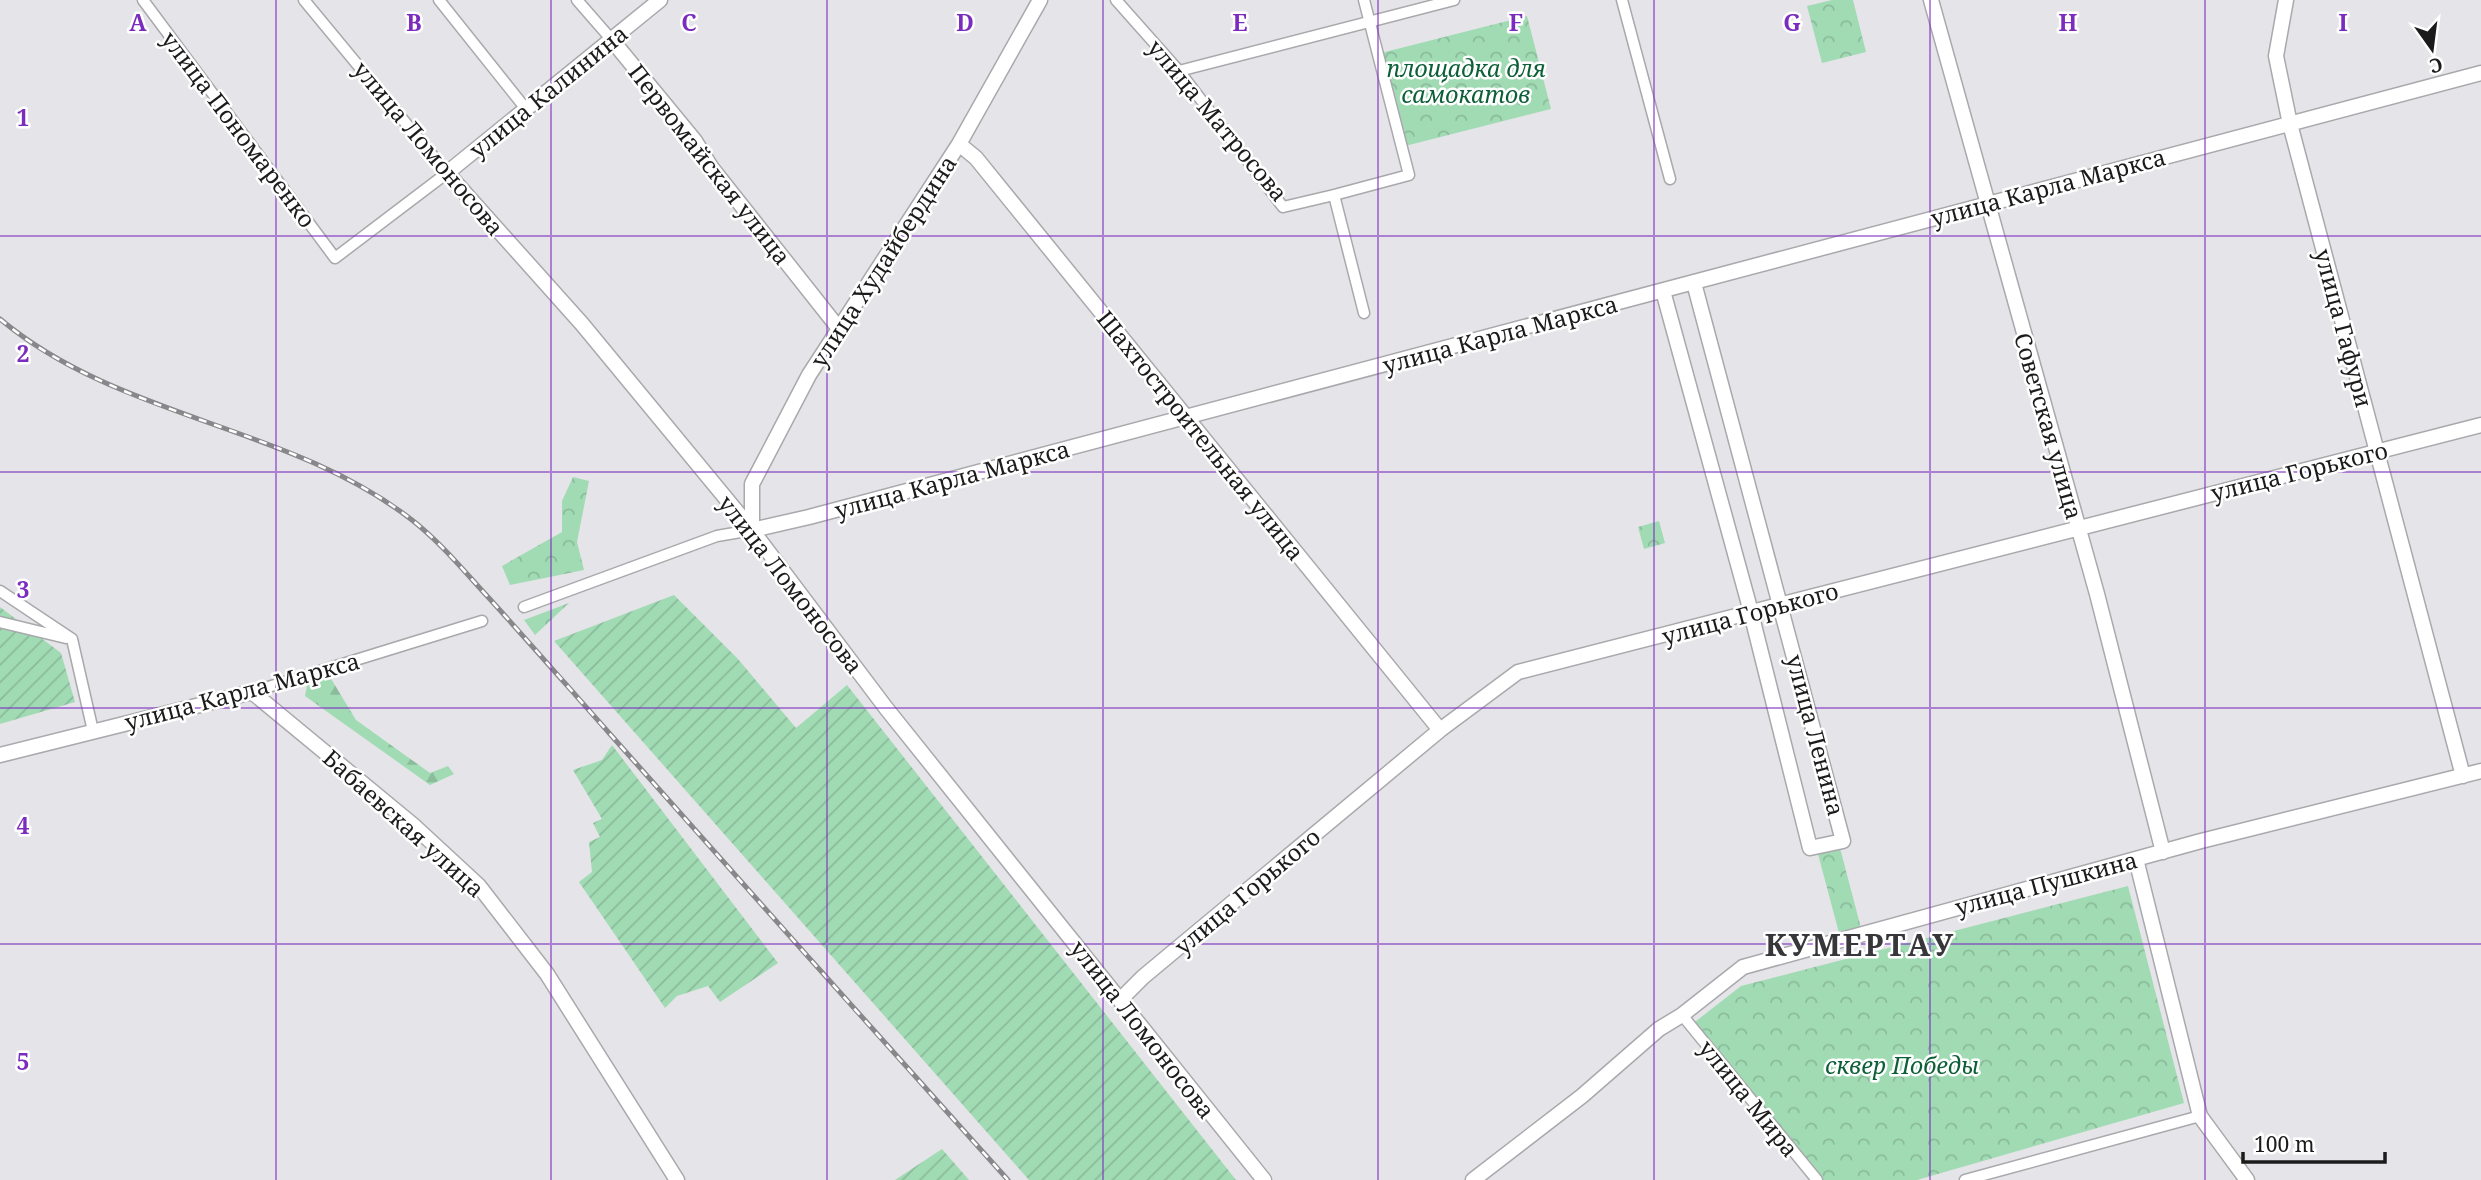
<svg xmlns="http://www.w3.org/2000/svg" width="2481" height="1180" font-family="'Noto Serif',serif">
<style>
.forest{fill:url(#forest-firs)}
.park{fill:url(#park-crowns)}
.garden{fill:url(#garden-furrows)}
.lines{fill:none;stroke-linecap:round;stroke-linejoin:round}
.street-casing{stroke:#a9a8ac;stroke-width:13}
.secondary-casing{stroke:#a9a8ac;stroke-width:17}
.street{stroke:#fff;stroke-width:10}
.secondary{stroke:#fff;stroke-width:14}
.rail-casing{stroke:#88888a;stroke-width:5}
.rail{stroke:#fff;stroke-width:2.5;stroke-dasharray:8;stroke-linecap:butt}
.grid{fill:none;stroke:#7b2cbf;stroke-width:2;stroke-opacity:0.55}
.labels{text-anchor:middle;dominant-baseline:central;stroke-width:5;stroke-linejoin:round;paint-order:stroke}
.park-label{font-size:23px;font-style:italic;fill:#0d5f37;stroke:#fff}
.street-label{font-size:23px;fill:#1b1b1c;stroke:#fff}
.district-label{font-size:30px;font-weight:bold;letter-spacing:2px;fill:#37363a;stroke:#fff}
.grid-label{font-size:23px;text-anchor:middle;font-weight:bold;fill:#7b2cbf;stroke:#fff;stroke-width:5;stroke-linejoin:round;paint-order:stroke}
</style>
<defs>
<pattern id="forest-firs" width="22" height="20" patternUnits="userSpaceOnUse" patternTransform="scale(1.75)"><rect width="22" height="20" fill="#a1dbb4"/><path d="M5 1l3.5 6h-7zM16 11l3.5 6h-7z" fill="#8abb9a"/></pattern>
<pattern id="park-crowns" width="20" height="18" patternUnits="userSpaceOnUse" patternTransform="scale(1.75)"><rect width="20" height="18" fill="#a1dbb4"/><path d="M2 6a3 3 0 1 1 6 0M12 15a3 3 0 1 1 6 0" fill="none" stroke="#8abb9a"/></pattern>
<pattern id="garden-furrows" width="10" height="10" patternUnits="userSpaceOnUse" patternTransform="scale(1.75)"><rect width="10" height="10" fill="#a1dbb4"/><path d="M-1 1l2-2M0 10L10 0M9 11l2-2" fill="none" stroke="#8abb9a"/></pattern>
</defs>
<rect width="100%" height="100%" fill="#e5e4e8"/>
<path class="forest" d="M330 677 356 720 430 773 448 766 454 774 430 785 305 696 308 681Z"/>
<path class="park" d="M1832 0H1853L1866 52 1822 63 1807 6Z
M1527 16 1551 109 1405 146 1381 53Z
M573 477 589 481 577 542 584 570 510 585 502 566 562 532V501Z
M1659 521 1665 543 1644 549 1638 527Z
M569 603 535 635 524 620Z
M1840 848 1861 928 1839 933 1818 854Z
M2128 886 2184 1103 1917 1180H1819L1691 1025 1741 986Z"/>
<path class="garden" d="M674 595 738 659 796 728 847 685 1236 1180H1029L554 641Z
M0 607 61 653 75 702 0 724Z
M612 745 778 963 720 1002 708 986 677 996 665 1008 579 882 592 872 589 842 600 837 593 823 602 819 573 770 602 760Z
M942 1149 969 1180H895Z"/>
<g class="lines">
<g class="street-casing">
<path id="street" d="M143 0 335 258 447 173 304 0
M439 0 526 109
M577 0 611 39
M1116 0 1179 71 1283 207 1334 195 1364 313
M1622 0 1670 179
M1179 71 1454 0
M1334 195 1409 175 1364 0
M0 591 72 639
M524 607 717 536 752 530
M0 622 66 638
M72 639 93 731
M252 692 482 621
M1682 1015 1817 1180
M1965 1180 2200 1116"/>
</g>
<g class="secondary-casing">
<path id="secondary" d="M660 0 447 173 582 324 752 530 886 708 1264 1180
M1931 0 2097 594 2163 852
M2286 0 2276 56 2290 124 2463 776
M611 39 695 141 711 167 840 330
M959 144 976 158 1440 730
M1663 291 1748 601 1810 848 1843 841 1694 283
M752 530 809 517 2481 73
M752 530V484L809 375 959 144 1040 0
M0 755 252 692 413 825 479 886 547 974 677 1180
M2136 859 2200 1116 2247 1180
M1120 1000 1143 977 1440 730 1518 672 2481 425
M1473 1180 1582 1096 1659 1029 1682 1015 1743 967 2201 841 2481 771"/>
</g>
<use href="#street" class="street"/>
<use href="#secondary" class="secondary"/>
<g class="rail-casing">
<path id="rail" d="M0 319C121 420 288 424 412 520 440 542 464 571 488 597 529 642 569 688 610 734 742 883 875 1032 1008 1180"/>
</g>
<use href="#rail" class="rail"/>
</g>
<path class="grid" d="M276 0V1180M551 0V1180M827 0V1180M1103 0V1180M1378 0V1180M1654 0V1180M1930 0V1180M2205 0V1180M0 236H2481M0 472H2481M0 708H2481M0 944H2481"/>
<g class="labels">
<g class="park-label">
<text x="1466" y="68">площадка для<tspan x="1466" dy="26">самокатов</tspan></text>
<text x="1902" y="1065">сквер Победы</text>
</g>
<g class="street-label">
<text transform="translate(548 91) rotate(-39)">улица Калинина</text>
<text transform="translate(1218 120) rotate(50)">улица Матросова</text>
<text transform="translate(239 129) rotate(53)">улица Пономаренко</text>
<text transform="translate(429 148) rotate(50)">улица Ломоносова</text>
<text transform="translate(710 164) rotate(52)">Первомайская улица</text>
<text transform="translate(2048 187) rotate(-15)">улица Карла Маркса</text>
<text transform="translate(883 261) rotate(-57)">улица Худайбердина</text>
<text transform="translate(2344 328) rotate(75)">улица Гафури</text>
<text transform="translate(1500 334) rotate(-15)">улица Карла Маркса</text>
<text transform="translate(2049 426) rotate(74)">Советская улица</text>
<text transform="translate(1201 435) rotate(51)">Шахтостроительная улица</text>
<text transform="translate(2299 471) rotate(-14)">улица Горького</text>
<text transform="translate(952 479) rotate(-15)">улица Карла Маркса</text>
<text transform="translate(791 584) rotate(52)">улица Ломоносова</text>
<text transform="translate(1750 613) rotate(-15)">улица Горького</text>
<text transform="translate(242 691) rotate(-15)">улица Карла Маркса</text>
<text transform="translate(1816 735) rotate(75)">улица Ленина</text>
<text transform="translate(404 823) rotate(42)">Бабаевская улица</text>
<text transform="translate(2046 883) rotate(-15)">улица Пушкина</text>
<text transform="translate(1247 891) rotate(-40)">улица Горького</text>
<text transform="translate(1143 1029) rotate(52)">улица Ломоносова</text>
<text transform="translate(1749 1098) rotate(51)">улица Мира</text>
</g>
<g class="district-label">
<text x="1860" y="944">КУМЕРТАУ</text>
</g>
</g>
<g class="grid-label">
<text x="138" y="31">A</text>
<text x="414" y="31">B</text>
<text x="689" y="31">C</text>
<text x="965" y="31">D</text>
<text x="1240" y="31">E</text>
<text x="1516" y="31">F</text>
<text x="1792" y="31">G</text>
<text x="2068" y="31">H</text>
<text x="2343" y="31">I</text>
<text x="23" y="126">1</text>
<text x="23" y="362">2</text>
<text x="23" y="598">3</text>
<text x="23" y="834">4</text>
<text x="23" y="1070">5</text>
</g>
<g transform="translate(2432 49) rotate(166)" stroke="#ffffff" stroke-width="5" paint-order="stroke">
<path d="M0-5L12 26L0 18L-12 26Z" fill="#1b1b1c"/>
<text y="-10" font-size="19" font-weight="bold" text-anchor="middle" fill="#1b1b1c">С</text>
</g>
<path d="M2243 1152v10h142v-10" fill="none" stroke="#1b1b1c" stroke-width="3.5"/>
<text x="2254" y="1152" font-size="21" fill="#1b1b1c" stroke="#ffffff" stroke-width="5" paint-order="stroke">100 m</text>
</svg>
